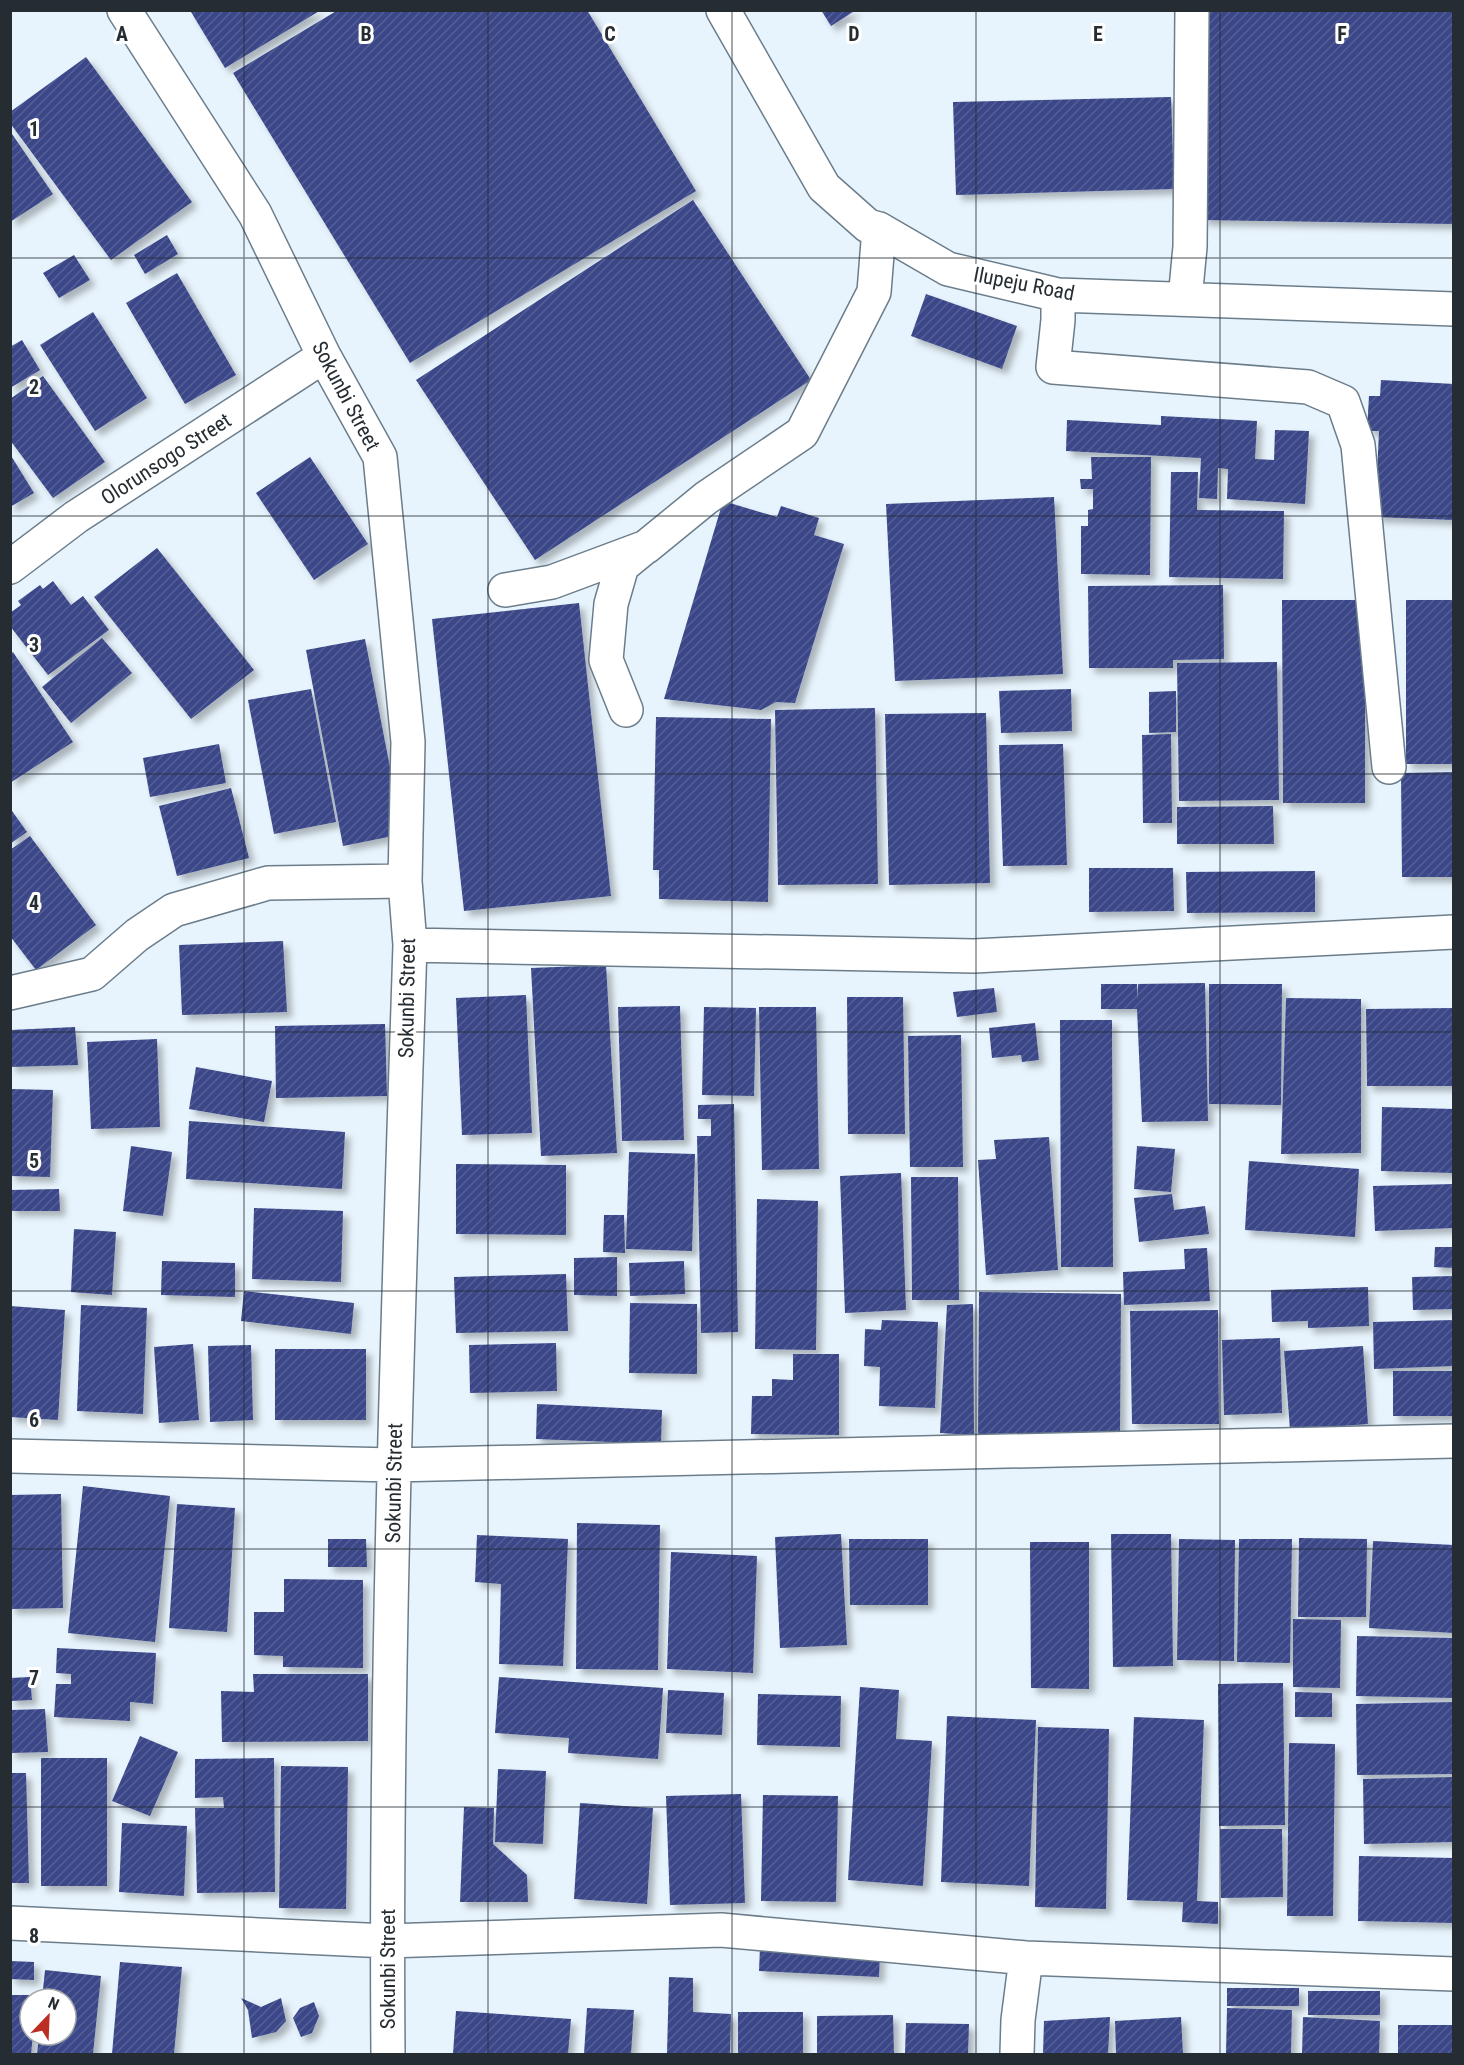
<svg xmlns="http://www.w3.org/2000/svg" width="1464" height="2065" font-family="'Roboto Condensed',sans-serif">
<style>
.building{fill:url(#building-hatch);filter:url(#shadow)}
.lines{fill:none;stroke-linecap:round;stroke-linejoin:round}
.minor-casing{stroke:#6b7d8b;stroke-width:36}
.minor{stroke:#fff;stroke-width:33}
.grid{fill:none;stroke:#252d33;stroke-width:1.5;stroke-opacity:0.55}
.labels{text-anchor:middle;dominant-baseline:central;stroke-width:6;stroke-linejoin:round;paint-order:stroke}
.street-label{font-size:21px;fill:#252d33;stroke:#fff}
.grid-label{font-size:20px;text-anchor:middle;font-weight:bold;fill:#252d33;stroke:#fff;stroke-width:6;stroke-linejoin:round;paint-order:stroke}
</style>
<defs>
<pattern id="building-hatch" width="6" height="6" patternUnits="userSpaceOnUse" patternTransform="scale(1.5)"><rect width="6" height="6" fill="#3a4788"/><path d="M-1 1l2-2M0 6l6-6M5 7l2-2" fill="none" stroke="#545f94"/></pattern>
<filter id="shadow"><feDropShadow dx="5.5" dy="5.5" stdDeviation="3" flood-color="#0004"/></filter>
</defs>
<rect width="100%" height="100%" fill="#e8f4fd"/>
<path class="building" d="M194 10H321L225 68 191 12Z
M338 10H587L696 191 410 363 233 73Z
M821 10H856L831 26Z
M1207 10H1454V224L1202 220Z
M86 57 192 202 111 260 10 123V112Z
M1171 97 1174 189 956 195 953 102Z
M10 131 53 194 10 222Z
M693 200 811 380 535 560 416 380Z
M167 235 178 254 145 274 134 255Z
M74 255 90 280 59 298 43 273Z
M177 273 236 375 185 404 126 303Z
M926 294 1017 326 1002 369 911 336Z
M93 312 147 398 95 431 40 345Z
M22 340 40 370 10 388V347Z
M43 376 105 462 53 498 10 440V399Z
M1381 380 1454 384V520L1375 517 1379 431H1367L1369 396H1380Z
M1161 416 1257 421 1255 459 1274 460 1275 430 1309 431 1305 504 1227 499 1228 469 1218 468 1217 499 1199 498 1201 458 1066 451 1067 420 1161 425Z
M10 454 34 493 10 507Z
M310 457 368 544 314 580 256 493Z
M1091 457H1151L1150 575 1081 574V526H1088V510L1093 509V489H1081L1080 479H1092Z
M1171 472H1198L1197 510 1284 511 1283 579 1169 577Z
M1054 497 1063 674 895 681 886 504Z
M723 501 777 517 781 506 819 518 814 535 844 544 795 703 776 702 761 710 664 699Z
M157 548 254 670 191 719 94 597Z
M53 581 71 605 83 596 109 630 48 675 10 626V613L21 605 18 601 40 585 43 589Z
M1223 585 1224 659 1173 660V668H1089L1088 586Z
M1282 600H1365V803H1283Z
M1406 600H1454V764H1406Z
M579 603 611 896 464 911 432 619Z
M102 638 132 673 71 723 42 687Z
M365 639 403 834 343 846 306 650Z
M13 652 73 742 10 783V654Z
M1277 662 1279 800 1179 801 1177 663Z
M311 689 336 822 274 834 248 700Z
M1071 689 1072 731 1001 733 999 691Z
M1176 691V732L1149 733V692Z
M875 708 878 884 778 885 775 710Z
M986 713 990 883 889 885 885 714Z
M656 717 771 719 768 902 659 899V870H653Z
M1171 734 1172 823H1143L1142 735Z
M219 744 226 783 150 797 143 758Z
M1063 744 1067 865 1003 866 999 745Z
M1454 772V877H1402L1401 773Z
M231 788 249 858 177 876 159 806Z
M1273 806 1274 844H1177V807Z
M10 808 27 832 10 844Z
M30 836 96 925 36 970 10 936V850Z
M1089 868H1173L1174 911 1089 912Z
M1315 871V912L1187 913 1186 872Z
M283 941 287 1012 182 1015 179 945Z
M606 965 617 1153 541 1156 531 968Z
M1205 983 1208 1121 1142 1122 1137 1009H1101V984H1137L1138 1000V984Z
M1209 984H1282L1281 1105 1209 1104Z
M994 988 997 1012 957 1017 953 992Z
M526 995 532 1133 462 1135 456 998Z
M847 997H903L905 1134H848Z
M1286 998 1361 999V1153L1281 1154Z
M680 1006 684 1140 622 1141 618 1007Z
M704 1007 756 1008 754 1096 702 1095Z
M759 1007H816L819 1169 762 1170Z
M1454 1008V1086H1367L1366 1009Z
M1060 1020H1112L1113 1267H1061Z
M1035 1023 1039 1060 1022 1062 1021 1055 992 1058 989 1028Z
M385 1024 387 1096 276 1098 275 1026Z
M75 1027 78 1065 10 1067V1030Z
M961 1035 963 1167H910L908 1036Z
M157 1039 160 1127 91 1129 87 1042Z
M196 1067 272 1081 264 1122 189 1109Z
M10 1089 53 1090 50 1177 10 1176Z
M734 1104 738 1332 701 1333 697 1136H711V1119H698V1105Z
M1382 1107 1454 1109V1173L1381 1171Z
M189 1121 345 1132 342 1189 186 1179Z
M1049 1137 1058 1270 986 1275 978 1160 996 1159 994 1140Z
M131 1146 172 1152 163 1216 123 1211Z
M1137 1146 1175 1149 1171 1192 1134 1189Z
M629 1152 695 1154 692 1251 626 1249Z
M1249 1161 1359 1169 1355 1237 1245 1230Z
M456 1164 566 1165V1235L456 1234Z
M901 1173 906 1310 845 1313 840 1176Z
M911 1177H958L959 1300H912Z
M1454 1184V1228L1375 1231 1373 1186Z
M59 1189 60 1211H10V1190Z
M1172 1194 1174 1210 1205 1206 1209 1234 1139 1242 1134 1198Z
M757 1199 818 1201 816 1350 755 1349Z
M254 1208 343 1211 341 1282 252 1279Z
M604 1215H624L625 1253 603 1252Z
M74 1229 116 1232 112 1295 71 1292Z
M1435 1247H1454V1268L1434 1267Z
M1207 1248 1210 1301 1124 1305 1123 1272 1185 1269 1184 1249Z
M617 1257V1296L574 1295V1258Z
M162 1261 235 1263V1297L161 1295Z
M684 1261 685 1294 630 1296 629 1263Z
M566 1274 568 1331 456 1333 454 1277Z
M1454 1276V1309L1413 1310 1412 1277Z
M1368 1287 1369 1326 1308 1328V1321L1272 1322 1271 1290Z
M244 1291 354 1303 351 1334 241 1321Z
M979 1292 1121 1294 1120 1439 978 1438Z
M630 1303 697 1304V1374L629 1373Z
M973 1304 974 1435 940 1433 947 1305Z
M81 1305 147 1308 143 1414 77 1411Z
M10 1306 65 1310 58 1420 10 1417Z
M1218 1310 1219 1424H1132L1130 1311Z
M882 1320 938 1322 935 1408 879 1406 880 1367 864 1366 865 1329 881 1330Z
M1454 1320V1366L1374 1369 1373 1322Z
M1280 1338 1282 1413 1224 1415 1222 1340Z
M556 1343 557 1391 470 1393 469 1345Z
M193 1344 199 1420 159 1423 154 1347Z
M251 1345 253 1420 210 1422 208 1346Z
M1363 1346 1368 1424 1290 1430 1284 1351Z
M275 1349H366V1420H275Z
M793 1354H839V1435L751 1434 752 1396H772V1379L793 1380Z
M1393 1371H1454V1416H1393Z
M537 1404 662 1410 661 1444 536 1439Z
M83 1486 170 1496 155 1642 68 1633Z
M61 1494 63 1608 10 1609V1495Z
M177 1504 235 1508 227 1632 169 1628Z
M577 1523 660 1525 658 1670 576 1669Z
M841 1534 847 1645 780 1648 775 1537Z
M1111 1534H1171L1173 1666 1113 1667Z
M477 1535 568 1539 563 1666 499 1664 501 1584 475 1582Z
M1299 1538 1367 1539 1366 1617H1298Z
M328 1539H366L367 1567H328Z
M849 1539H928V1605H850Z
M1179 1539 1235 1540 1234 1661 1177 1660Z
M1239 1539H1292L1290 1663 1237 1662Z
M1373 1541 1454 1545V1633L1369 1628Z
M1030 1542H1089V1689L1031 1688Z
M671 1552 757 1556 753 1673 667 1669Z
M284 1579 363 1580V1668L283 1667V1656L254 1655V1612H284Z
M1293 1619 1341 1620 1340 1688 1293 1687Z
M1357 1636 1454 1638V1698L1356 1696Z
M57 1648 156 1653 153 1704 130 1702V1721L54 1717 56 1684H71V1674L56 1673Z
M253 1674H368V1741L222 1742 221 1691 254 1692Z
M30 1677 32 1700 10 1701V1678Z
M499 1677 663 1688 658 1759 568 1753 569 1738 495 1733Z
M1283 1683 1285 1825 1219 1826 1218 1684Z
M860 1687 899 1690 896 1739 932 1741 923 1886 848 1880Z
M668 1690 724 1693 722 1735 666 1733Z
M1295 1692 1332 1693V1717H1295Z
M758 1694 841 1696 840 1747 757 1745Z
M1454 1702V1774L1357 1775 1356 1704Z
M45 1709 48 1752 10 1753V1710Z
M947 1716 1036 1720 1029 1886 941 1882Z
M1134 1717 1204 1720 1197 1901 1218 1902V1924L1182 1922 1183 1902 1127 1900Z
M1038 1727 1109 1729 1106 1909 1035 1907Z
M140 1736 178 1752 150 1816 112 1801Z
M1289 1743 1335 1744 1333 1916H1287Z
M41 1758H107V1886H41Z
M274 1758 275 1892 197 1893 195 1808H224L223 1797 195 1798V1759Z
M281 1766 348 1767 346 1909 279 1908Z
M498 1769 546 1771 543 1844 495 1842Z
M10 1773H26L29 1883H10Z
M1454 1777V1842L1364 1844 1363 1779Z
M741 1794 745 1903 670 1905 666 1796Z
M763 1795 838 1796 836 1902 761 1901Z
M580 1803 653 1808 647 1904 574 1899Z
M464 1807 494 1808 493 1844 527 1875 528 1902H460Z
M122 1823 187 1826 184 1896 119 1892Z
M1220 1829H1282L1283 1897 1221 1898Z
M1359 1856 1454 1858V1923L1358 1921Z
M760 1947 880 1952 879 1977 759 1971Z
M10 1961 34 1962V1980L10 1979Z
M120 1962 182 1967 174 2054H112Z
M45 1970 101 1976 93 2054H37L39 2035H66V1999H42Z
M669 1977 693 1978V2012L731 2014 730 2054H667Z
M1227 1988H1299V2006H1227Z
M1308 1991H1380V2015H1308Z
M10 1995H35V1999H30V2035H33L31 2054H10Z
M241 1998 261 2007 281 1998 286 2021 276 2032 252 2038 248 2010Z
M314 2002 319 2016 312 2033 301 2037 293 2018 300 2008Z
M587 2008 634 2010 631 2054H584Z
M1227 2008 1292 2010 1291 2054H1226Z
M456 2011 571 2019 568 2054H453Z
M738 2012H803V2054H738Z
M893 2015 894 2054H817V2016Z
M1110 2017 1108 2054H1043L1044 2021Z
M1181 2017 1183 2054H1116L1115 2021Z
M1303 2017 1380 2021 1379 2054H1302Z
M906 2023 969 2024 968 2054H905Z
M1398 2025H1454V2054H1398Z"/>
<g class="lines">
<g class="minor-casing">
<path id="minor" d="M124 10 255 214 324 356 380 457 408 742 405 881 410 945C398 1315 385 1685 388 2054
M723 10 824 187 868 226 879 229 948 269 1058 295 1454 309
M1058 295V320L1053 367 1308 387 1343 402 1358 445 1389 767
M1185 299 1190 247 1192 10
M10 567 76 517 324 356
M505 590 552 582 646 547 706 498 802 433 874 292 879 229
M626 710 606 660 611 604 622 566 644 548
M410 945 974 956 1454 932
M10 993 92 974 137 935 174 910 268 883 405 881
M10 1456 393 1465 1454 1441
M10 1923 387 1941 721 1930 1026 1958 1454 1974
M1017 2054 1018 2020 1026 1958"/>
</g>
<use href="#minor" class="minor"/>
</g>
<path class="grid" d="M244 10V2054M488 10V2054M732 10V2054M976 10V2054M1220 10V2054M10 258H1454M10 516H1454M10 774H1454M10 1032H1454M10 1291H1454M10 1549H1454M10 1807H1454"/>
<g class="labels">
<g class="street-label">
<text transform="translate(1024 284) rotate(11)">Ilupeju Road</text>
<text transform="translate(346 396) rotate(62)">Sokunbi Street</text>
<text transform="translate(166 459) rotate(-33)">Olorunsogo Street</text>
<text transform="translate(407 998) rotate(-89)">Sokunbi Street</text>
<text transform="translate(394 1483) rotate(-89)">Sokunbi Street</text>
<text transform="translate(388 1969) rotate(-90)">Sokunbi Street</text>
</g>
</g>
<g class="grid-label">
<text x="122" y="41">A</text>
<text x="366" y="41">B</text>
<text x="610" y="41">C</text>
<text x="854" y="41">D</text>
<text x="1098" y="41">E</text>
<text x="1342" y="41">F</text>
<text x="34" y="136">1</text>
<text x="34" y="394">2</text>
<text x="34" y="652">3</text>
<text x="34" y="910">4</text>
<text x="34" y="1168">5</text>
<text x="34" y="1427">6</text>
<text x="34" y="1685">7</text>
<text x="34" y="1943">8</text>
</g>
<rect width="1464" height="2065" fill="none" stroke="#252d33" stroke-width="24"/>
<g transform="translate(48 2017) rotate(23)"><circle r="28" fill="#ffffff" stroke="#a8abad" stroke-width="1.5"/>
<path d="M0-4.5L10 22L0 15L-10 22Z" fill="#bc2e24"/>
<text y="-9" font-size="16" font-weight="bold" text-anchor="middle" fill="#252d33">N</text>
</g>
</svg>
